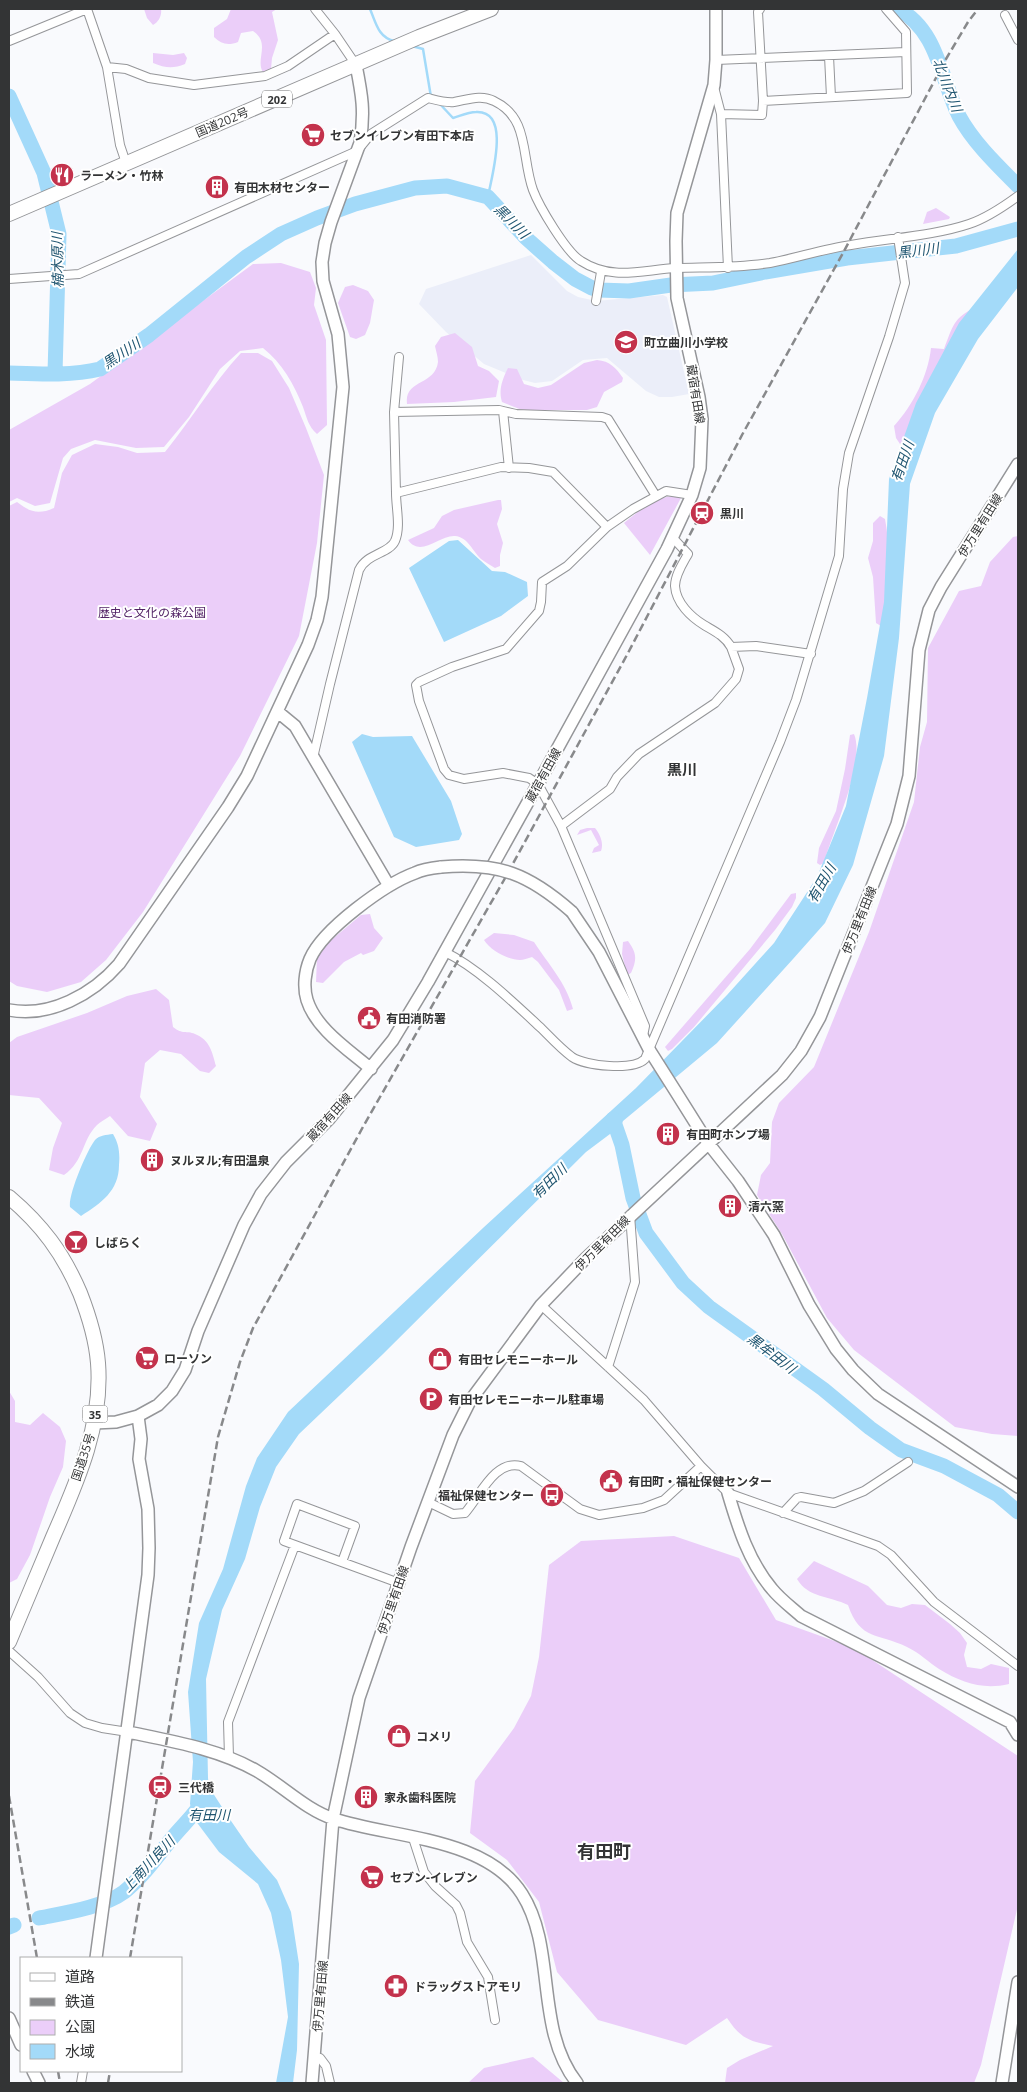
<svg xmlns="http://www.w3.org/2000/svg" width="1027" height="2092" font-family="'Open Sans','Noto Sans JP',sans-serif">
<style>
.built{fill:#ebeef9}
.green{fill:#ebcef9}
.water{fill:#a3daf9}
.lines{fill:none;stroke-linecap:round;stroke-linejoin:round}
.stream{stroke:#a3daf9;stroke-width:2.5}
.river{stroke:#a3daf9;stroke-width:15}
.street-casing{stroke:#959699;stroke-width:10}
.secondary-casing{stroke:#959699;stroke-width:14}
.highway-casing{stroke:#959699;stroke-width:16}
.street{stroke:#fff;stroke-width:8}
.secondary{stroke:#fff;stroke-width:11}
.highway{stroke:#fff;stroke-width:14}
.rail{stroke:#88898b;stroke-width:2.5;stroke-dasharray:8 4;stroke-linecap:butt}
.secondary-bridge-casing{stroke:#959699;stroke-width:14;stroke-linecap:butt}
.secondary-bridge{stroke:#fff;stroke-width:11}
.labels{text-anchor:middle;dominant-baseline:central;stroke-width:4;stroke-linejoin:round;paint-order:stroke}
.shield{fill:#fff;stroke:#707172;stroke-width:1}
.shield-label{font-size:11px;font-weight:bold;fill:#333435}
.street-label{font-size:12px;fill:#333435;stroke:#fff}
.poi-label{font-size:12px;font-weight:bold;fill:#333435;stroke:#fff;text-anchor:start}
.park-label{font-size:12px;fill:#522366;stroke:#fff}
.water-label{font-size:14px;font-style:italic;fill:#205671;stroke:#fff}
.quarter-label{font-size:15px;font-weight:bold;fill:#333435;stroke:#fff}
.district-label{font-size:18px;font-weight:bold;fill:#333435;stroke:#fff}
</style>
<rect width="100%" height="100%" fill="#f9fafd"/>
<path class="built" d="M531 255 567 291 578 297 596 301 663 295 667 297 689 394 672 397H659L646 391 607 358 583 360 552 381 535 383 523 380 484 364 446 332 419 304 426 289Z"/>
<path class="green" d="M144 9H161C162 15 159 22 153 25L147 18Z
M231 9H277L272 12 278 40 272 58 271 69 263 72C255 60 271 43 253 31L241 33 238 42C228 46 221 44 214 37V28L227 19Z
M153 53 173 55 184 53 187 58 185 64C173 69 165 68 153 63Z
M936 208 950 217 949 219 923 224 927 212Z
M281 263 310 272 316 288 314 305 326 340 327 425 317 434C308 426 307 418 303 407 294 384 282 363 263 348L240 351 220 369 189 417 164 447 136 448 95 440 71 449 63 458 50 503 35 506 17 498 9 502V430L90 384 253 264Z
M353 285 368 291 374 300 370 323 365 335 356 339 350 337 338 303 345 287Z
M976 307 908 437 900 444 896 438 894 426C913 405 928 376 931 348L944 349C953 326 953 318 976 307Z
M455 333 472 347 478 366 489 371 499 381 496 397 454 402 407 404C404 379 435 386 438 362 438 357 436 351 435 346L441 337Z
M241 353H258L272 361 289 388 306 428 324 475 317 543 299 636 240 756 143 912 106 960 81 982 47 992 17 986 9 981V506L17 502C30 512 38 515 54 508L62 473 72 455 95 444 118 447 137 453 165 452C191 420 213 383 241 353Z
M597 360C610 361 616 368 623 378L622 382 604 392 597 407 587 410H522L502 402C498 390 503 378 508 368L517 369 524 384 538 388 551 385 584 363Z
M672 496 681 498 650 555 624 523C639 511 652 499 672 496Z
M498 500H501L502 509 497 524 503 543 500 555V566L495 568C490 565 485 562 481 559 473 552 468 537 455 536 439 535 421 558 408 540L434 528 442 516 454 510Z
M880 516 885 519C892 555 887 590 881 626L876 623 873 577 868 558 873 541V523Z
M1018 536V1436L992 1434 955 1427 854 1350 827 1318 782 1234 757 1195 761 1175 770 1163 772 1122 779 1103 814 1067 869 932 914 802 920 747 927 722 928 648 959 591 981 586 990 562 1013 537Z
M854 734C866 763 832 832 824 863L820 865 817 863 819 848 836 811 845 769 850 735Z
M587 828H595C600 834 604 843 601 851L592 853 594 848 599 845 591 830 577 835 580 830Z
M796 893V898L792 907 775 930 694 1027 672 1049 668 1051 665 1047 750 949 791 894Z
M370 914 374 928 383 938 374 951 363 955 361 953 344 962 323 983 316 982 317 958 323 947 361 915Z
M494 933 514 935 534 942C548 964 566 982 573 1009L567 1011 559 990 538 962 532 957C528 958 523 960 520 960 508 960 490 950 484 940Z
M628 941C637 953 637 960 631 973L627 975 622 954 623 942Z
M156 989 169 1000 173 1027C183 1035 186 1030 195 1034 210 1040 212 1052 216 1066L209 1073 200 1071 181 1054 160 1050 145 1063 140 1097 157 1124 150 1141 128 1136 110 1116C106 1119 100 1122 97 1125 81 1141 85 1160 64 1175L49 1170 53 1148 62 1123 39 1098 9 1095V1043L17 1037 87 1013 127 996Z
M9 1391 15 1401V1422L30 1425 43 1413 60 1427 66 1441 63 1467 50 1497 30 1555 17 1579 9 1583Z
M674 1536 739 1558 776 1620 854 1648 1018 1756V1905L981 2065 974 2083H725L727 2068 740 2060 773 2046C749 2041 741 2039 727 2018L686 2045 598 2020 557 1972 539 1902 507 1860 470 1833 475 1781 514 1728 531 1696 539 1657 549 1565 581 1541Z
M814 1561 868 1586 887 1605 901 1608 912 1604 925 1605 950 1624 960 1633 967 1643 964 1655 967 1667 981 1669 991 1664 1009 1668V1684C983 1690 962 1683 939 1669 928 1662 920 1653 907 1647 879 1633 860 1641 848 1605 830 1596 808 1598 797 1579Z
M533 2057 564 2083H468L484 2068Z"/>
<path class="water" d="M1018 249V287L978 339 935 413 910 484 899 638 884 756 853 865 825 923 793 959 717 1043 623 1121 620 1129 614 1131 586 1152 382 1355 299 1434 276 1467 260 1507 245 1559 222 1610 206 1679 208 1778 209 1787 229 1818 249 1847 277 1880 291 1912 299 1964 297 2050 293 2083H276L288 2017 281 1960 271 1913 258 1884 219 1852 195 1820 190 1804 193 1762 188 1692 199 1623 223 1569 246 1486 257 1458 288 1412 483 1228 636 1088 727 995 774 943 817 877 846 806 867 698 884 602 889 479 916 403 959 323Z
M458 540 492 571 505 572 527 582 528 596 501 616 444 642 409 568 449 541Z
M362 734 373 737 412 736 451 801 462 834 459 840 416 847 394 837 352 742Z
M113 1134C119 1144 120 1153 119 1165 119 1191 101 1203 81 1216L70 1207C68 1195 87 1150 95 1140 100 1135 106 1135 113 1134Z"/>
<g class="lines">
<path class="stream" d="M370 9C376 23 378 37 394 41
M412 46 423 49 431 97
M439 103 453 118C460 116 468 112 476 112 512 110 491 178 488 197"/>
<path class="river" d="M898 9C938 30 941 80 959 116 973 142 997 165 1018 186
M9 96 44 173 59 234 55 373
M9 373C38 374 71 376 100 369L149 335 246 257 281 234 317 218 355 204 415 188 447 186 488 197 526 238 553 262 575 279 592 288 599 290 629 291 671 285 713 283 765 272 847 258 956 246 1018 229
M613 1119 622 1145 633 1198 646 1233 683 1283 709 1307 823 1389 870 1428 901 1450 944 1466 998 1495 1018 1512
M39 1918C64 1913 104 1907 124 1892 143 1877 158 1855 173 1837 184 1824 196 1813 205 1798
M9 1927 14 1925"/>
<g class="street-casing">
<path id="street" d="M87 9 107 67 120 145 126 163
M315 9 335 34 356 65
M1005 15 1018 40
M9 41 87 9
M829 56 831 97
M716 60 906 52
M107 67 126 69 149 78 194 85 265 76 288 66 335 34
M714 87 721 114 728 268
M763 101 907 93 906 32 886 9
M721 114 762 115 763 101 758 12 760 9
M9 279 79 274 357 151 371 134 428 98C436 100 446 103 454 102 467 100 481 94 494 101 530 118 521 157 533 190 539 206 566 252 581 261 612 281 641 270 676 268 708 267 738 268 770 263 797 258 823 249 851 245 889 238 933 236 969 224 987 218 1003 207 1018 196
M596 301 601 272
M399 357 394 412 396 493 501 467 529 468 553 472 607 527 633 509 666 491 692 495
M503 411 509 468
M394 412 499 410 516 414 602 417 608 419 656 496
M607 527 567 566 542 582 541 602 539 611 506 649 452 667 419 682 416 685 419 701 444 769 449 775 464 779 503 773 529 778 538 784 561 826 645 1026 643 1036
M672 537 688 554C683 563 675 575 675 586 676 603 691 617 704 625 714 631 725 636 731 647L756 646 811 654
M313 758 330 684 359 570C367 553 389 554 395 541 401 527 396 508 396 493
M561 826 610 789 617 777 639 754 715 703 736 679 739 669 731 647
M445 952C478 968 514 1003 541 1028 551 1038 561 1049 572 1057 586 1066 633 1071 645 1059L780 742 796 700 839 556 843 489 849 453 889 337 905 283 898 237
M541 1305 644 1400 701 1466 728 1493 878 1546 891 1555 934 1602 1018 1666
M608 1367 635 1282 630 1215
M428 1502 453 1514 465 1513C480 1496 495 1459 521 1466L580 1509 599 1515 643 1508 664 1500 701 1466
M783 1513 797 1498 801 1497 834 1503 864 1491 908 1462
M295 1545 284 1541 297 1504 355 1526 342 1562
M9 1651 38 1677 70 1713 85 1723 102 1728 128 1732
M229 1757 228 1722 295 1545 399 1583
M413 1838 424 1872 435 1886 456 1905 460 1913 467 1942 488 1977 495 2020
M314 2057 320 2058 326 2066 330 2083
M81 2083 83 2071"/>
</g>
<g class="secondary-casing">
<path id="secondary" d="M278 712 295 726 389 886
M572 912 599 952 650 1051 676 1092 708 1143 738 1181 774 1235 809 1305 836 1349 853 1370 878 1394 1018 1487
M9 1010C50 1018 93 994 119 964L228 807 247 776 308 645 317 620 322 597 343 387 338 334 323 281 322 262 325 243 331 222 360 143C365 112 362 95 356 65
M371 1069C349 1050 316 1029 307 1000 303 987 305 971 310 959 323 929 385 884 415 873 423 869 432 868 441 867
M94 1423 116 1422 138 1416 158 1405 172 1391 185 1370 198 1331 244 1225 261 1194 286 1162 329 1119 393 1040 428 982 538 784 667 549 692 495 700 468 702 419 699 397 677 298 676 241 677 213 714 85 716 60V9
M728 1493C738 1527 749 1562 772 1589 780 1599 791 1607 801 1616L1010 1722 1018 1735
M128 1732C171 1741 219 1749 257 1771 283 1786 306 1810 334 1819 392 1838 486 1837 522 1894 557 1949 534 2028 577 2083
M96 1958 148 1575 149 1548 148 1509 139 1459 141 1439 138 1416
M9 2018 21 2045
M33 2071 39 2083
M312 2083 333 1819 359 1698 411 1547 453 1435 470 1401 541 1305 586 1258 782 1075 801 1051 820 1017 897 824 909 776 919 650 929 610 941 587 1018 464
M1002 2083 1018 1982"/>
</g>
<g class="highway-casing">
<path id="highway" d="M9 214 419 37 491 9
M9 1197C42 1225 63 1253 80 1293 89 1316 96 1338 98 1363 103 1424 77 1482 53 1537 38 1572 24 1607 9 1642"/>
</g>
<use href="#street" class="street"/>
<use href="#secondary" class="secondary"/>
<use href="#highway" class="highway"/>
<path class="rail" d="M9 1796 37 1958
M130 1958 218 1437 240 1362 253 1328 364 1125 504 880 628 653 742 435 843 253 946 59 968 22 978 9
M58 2071 60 2083
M108 2083 110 2071"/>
<g class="secondary-bridge-casing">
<path id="secondary-bridge" d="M441 867C499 862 529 874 572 912"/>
</g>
<use href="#secondary-bridge" class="secondary-bridge"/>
</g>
<defs>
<g id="supermarket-disc" transform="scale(1.25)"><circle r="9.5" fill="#c3324c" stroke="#fff"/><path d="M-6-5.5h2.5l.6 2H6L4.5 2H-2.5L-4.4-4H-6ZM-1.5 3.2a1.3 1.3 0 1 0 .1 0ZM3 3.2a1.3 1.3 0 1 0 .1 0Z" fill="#fff"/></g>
<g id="restaurant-disc" transform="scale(1.25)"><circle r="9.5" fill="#c3324c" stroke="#fff"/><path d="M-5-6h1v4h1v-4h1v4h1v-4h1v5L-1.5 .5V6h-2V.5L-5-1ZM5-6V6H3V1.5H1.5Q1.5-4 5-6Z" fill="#fff"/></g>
<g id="building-disc" transform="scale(1.25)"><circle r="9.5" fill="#c3324c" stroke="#fff"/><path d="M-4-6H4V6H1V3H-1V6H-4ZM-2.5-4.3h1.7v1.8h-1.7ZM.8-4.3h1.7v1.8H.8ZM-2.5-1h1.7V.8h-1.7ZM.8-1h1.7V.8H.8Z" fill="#fff"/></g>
<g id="school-disc" transform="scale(1.25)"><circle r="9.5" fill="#c3324c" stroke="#fff"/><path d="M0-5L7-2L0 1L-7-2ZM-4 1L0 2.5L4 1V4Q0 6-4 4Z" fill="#fff"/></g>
<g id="station-disc" transform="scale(1.25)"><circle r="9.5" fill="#c3324c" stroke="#fff"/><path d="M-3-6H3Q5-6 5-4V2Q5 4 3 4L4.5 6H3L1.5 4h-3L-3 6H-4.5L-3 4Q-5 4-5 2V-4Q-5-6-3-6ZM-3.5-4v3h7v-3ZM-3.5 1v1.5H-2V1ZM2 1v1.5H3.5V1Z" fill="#fff"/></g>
<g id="civic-disc" transform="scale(1.25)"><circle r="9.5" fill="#c3324c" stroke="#fff"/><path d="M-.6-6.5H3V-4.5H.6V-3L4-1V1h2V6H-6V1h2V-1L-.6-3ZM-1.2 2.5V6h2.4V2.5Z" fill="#fff"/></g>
<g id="bar-disc" transform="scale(1.25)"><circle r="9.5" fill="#c3324c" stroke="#fff"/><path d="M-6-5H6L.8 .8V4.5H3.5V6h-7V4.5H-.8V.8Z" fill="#fff"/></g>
<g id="shop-disc" transform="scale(1.25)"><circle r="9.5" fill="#c3324c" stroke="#fff"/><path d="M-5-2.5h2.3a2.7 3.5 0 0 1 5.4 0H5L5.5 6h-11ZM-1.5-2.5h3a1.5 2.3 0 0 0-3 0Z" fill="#fff"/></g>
<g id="parking-disc" transform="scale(1.25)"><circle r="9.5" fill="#c3324c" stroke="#fff"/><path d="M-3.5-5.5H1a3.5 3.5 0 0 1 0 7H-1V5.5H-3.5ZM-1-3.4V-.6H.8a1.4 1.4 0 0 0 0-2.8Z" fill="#fff"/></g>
<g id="bus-disc" transform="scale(1.25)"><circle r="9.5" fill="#c3324c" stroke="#fff"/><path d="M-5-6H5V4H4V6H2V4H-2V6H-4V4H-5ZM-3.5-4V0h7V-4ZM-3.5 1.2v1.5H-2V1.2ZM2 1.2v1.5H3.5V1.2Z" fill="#fff"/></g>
<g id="pharmacy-disc" transform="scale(1.25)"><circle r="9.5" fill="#c3324c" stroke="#fff"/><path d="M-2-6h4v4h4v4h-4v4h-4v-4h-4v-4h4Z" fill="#fff"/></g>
</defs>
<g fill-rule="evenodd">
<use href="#supermarket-disc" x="313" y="135"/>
<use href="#restaurant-disc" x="62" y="175"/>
<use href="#building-disc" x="217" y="187"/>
<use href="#school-disc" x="626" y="342"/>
<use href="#station-disc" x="702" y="513"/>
<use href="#civic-disc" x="369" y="1018"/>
<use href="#building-disc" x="668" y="1134"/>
<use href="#building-disc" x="152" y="1160"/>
<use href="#building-disc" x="730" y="1206"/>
<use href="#bar-disc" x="76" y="1242"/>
<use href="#supermarket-disc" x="147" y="1358"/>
<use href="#shop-disc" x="440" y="1359"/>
<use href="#parking-disc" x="431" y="1399"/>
<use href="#civic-disc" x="611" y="1481"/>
<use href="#bus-disc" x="552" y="1495"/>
<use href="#shop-disc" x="399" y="1736"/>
<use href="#station-disc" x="160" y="1787"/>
<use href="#building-disc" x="366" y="1797"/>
<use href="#supermarket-disc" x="372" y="1877"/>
<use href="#pharmacy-disc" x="396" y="1986"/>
</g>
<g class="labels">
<g class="shield">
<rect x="262" y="90.5" width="30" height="17" rx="4"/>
<rect x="82.5" y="1405.5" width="25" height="17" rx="4"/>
</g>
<g class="shield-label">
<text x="277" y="99">202</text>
<text x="95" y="1414">35</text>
</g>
<g class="street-label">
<text transform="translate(222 122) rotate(-23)">国道202号</text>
<text transform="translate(696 394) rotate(81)">蔵宿有田線</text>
<text transform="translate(980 525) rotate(-58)">伊万里有田線</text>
<text transform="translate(543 775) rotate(-61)">蔵宿有田線</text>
<text transform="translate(859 920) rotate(-68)">伊万里有田線</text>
<text transform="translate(329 1117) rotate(-48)">蔵宿有田線</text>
<text transform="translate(602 1243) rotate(-45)">伊万里有田線</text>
<text transform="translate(83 1457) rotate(-72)">国道35号</text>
<text transform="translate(393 1600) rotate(-71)">伊万里有田線</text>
<text transform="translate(320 1996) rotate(-85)">伊万里有田線</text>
</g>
<g class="poi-label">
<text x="330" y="135">セブンイレブン有田下本店</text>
<text x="80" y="175">ラーメン・竹林</text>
<text x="234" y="187">有田木材センター</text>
<text x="644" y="342">町立曲川小学校</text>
<text x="720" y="513">黒川</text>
<text x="386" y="1018">有田消防署</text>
<text x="686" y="1134">有田町ホンプ場</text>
<text x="170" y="1160">ヌルヌル;有田温泉</text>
<text x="748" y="1206">清六窯</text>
<text x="94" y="1242">しばらく</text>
<text x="164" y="1358">ローソン</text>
<text x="458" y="1359">有田セレモニーホール</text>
<text x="448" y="1399">有田セレモニーホール駐車場</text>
<text x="628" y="1481">有田町・福祉保健センター</text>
<text x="534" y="1495" text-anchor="end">福祉保健センター</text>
<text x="416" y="1736">コメリ</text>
<text x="178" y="1787">三代橋</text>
<text x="384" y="1797">家永歯科医院</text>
<text x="390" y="1877">セブン-イレブン</text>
<text x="414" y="1986">ドラッグストアモリ</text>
</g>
<g class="park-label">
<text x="152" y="612">歴史と文化の森公園</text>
</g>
<g class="water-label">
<text transform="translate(948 85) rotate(69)">北川内川</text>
<text transform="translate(512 221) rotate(45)">黒川川</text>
<text transform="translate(918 250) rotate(-7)">黒川川</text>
<text transform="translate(57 260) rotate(-91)">楠木原川</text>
<text transform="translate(121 353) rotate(-34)">黒川川</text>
<text transform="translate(902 461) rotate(-71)">有田川</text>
<text transform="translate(821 883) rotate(-60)">有田川</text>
<text transform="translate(549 1181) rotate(-44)">有田川</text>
<text transform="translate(772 1353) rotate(37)">黒牟田川</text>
<text x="209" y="1814">有田川</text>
<text transform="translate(148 1864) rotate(-47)">上南川良川</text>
</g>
<g class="quarter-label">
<text x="682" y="769">黒川</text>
</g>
<g class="district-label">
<text x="604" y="1851">有田町</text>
</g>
</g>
<rect width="1027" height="2092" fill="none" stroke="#333435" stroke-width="20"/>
<rect x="20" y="1957" width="162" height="115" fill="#ffffff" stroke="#adaeae"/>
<rect x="30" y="1973" width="25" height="8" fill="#ffffff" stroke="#adaeae"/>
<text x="65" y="1982" font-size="15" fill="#333435">道路</text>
<rect x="30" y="1998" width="25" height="8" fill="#88898b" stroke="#adaeae"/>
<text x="65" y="2007" font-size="15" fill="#333435">鉄道</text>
<rect x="30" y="2020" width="25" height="15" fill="#ebcef9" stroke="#adaeae"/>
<text x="65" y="2032" font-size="15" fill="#333435">公園</text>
<rect x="30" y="2044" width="25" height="15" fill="#a3daf9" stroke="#adaeae"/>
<text x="65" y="2057" font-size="15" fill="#333435">水域</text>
</svg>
